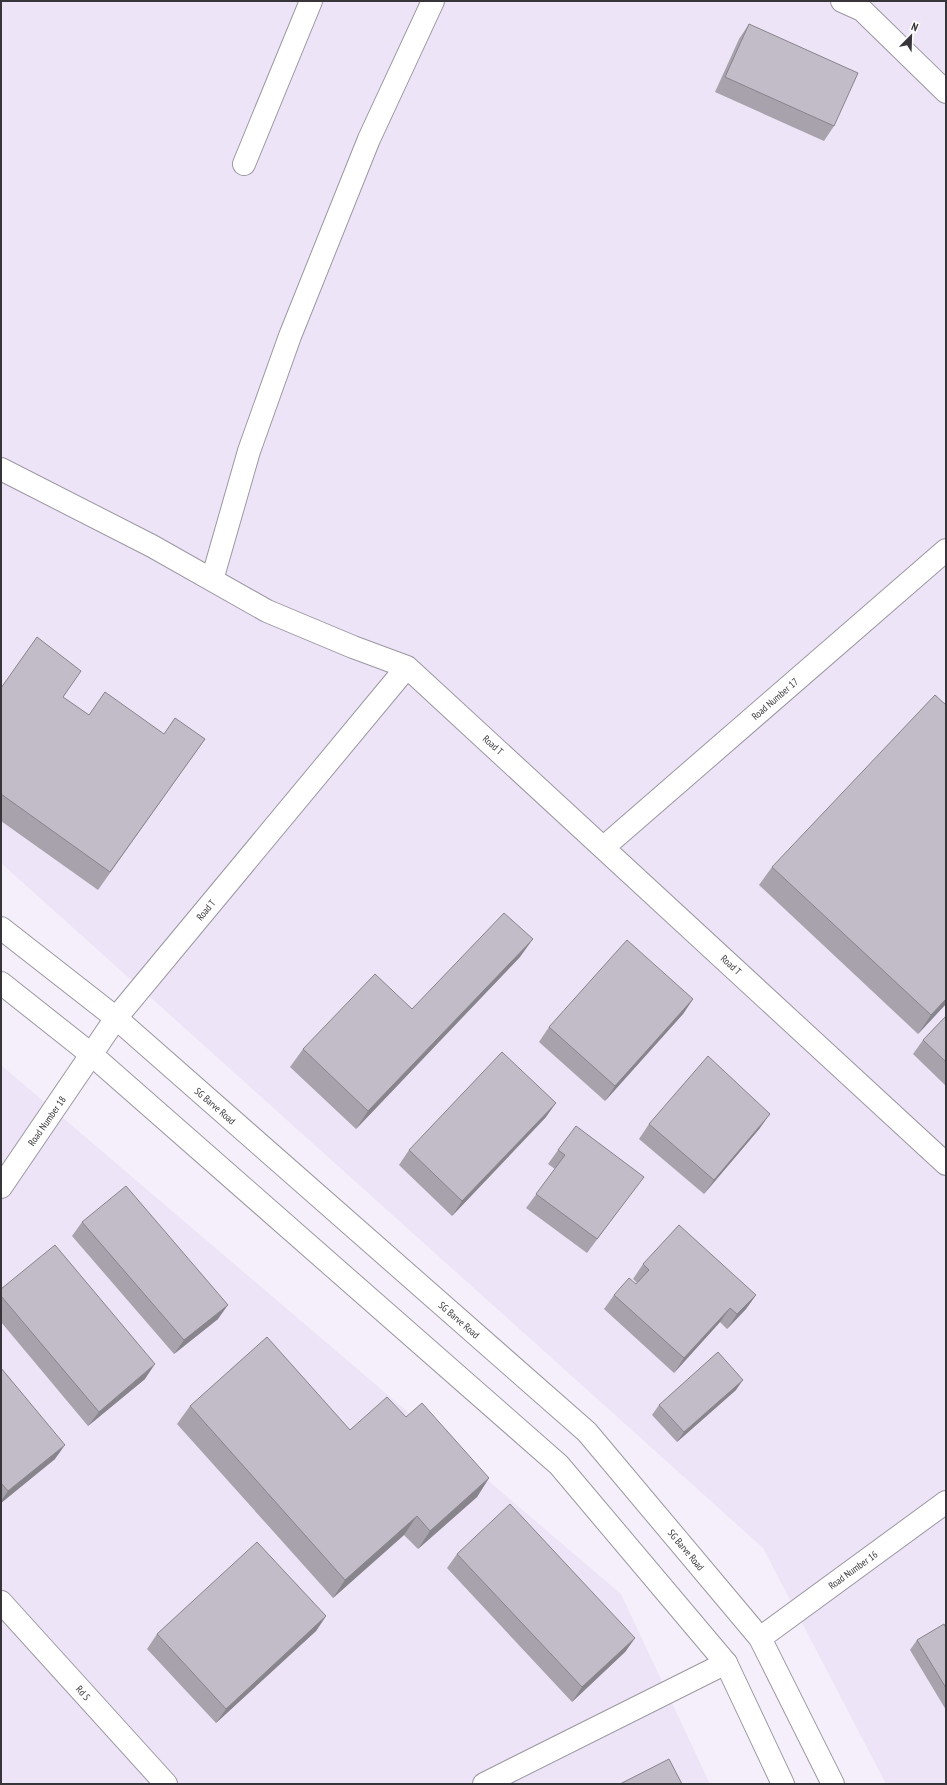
<svg xmlns="http://www.w3.org/2000/svg" width="947" height="1785" font-family="'PT Sans Narrow',sans-serif">
<style>
.built{fill:#ede4f7}
.lines{fill:none;stroke-linecap:round;stroke-linejoin:round}
.street-casing{stroke:#9c97a2;stroke-width:24}
.secondary-casing{stroke:#9c97a2;stroke-width:24}
.street{stroke:#fff;stroke-width:22}
.secondary{stroke:#fff;stroke-width:22}
.wall{fill:#a7a2ac}
.shaded-wall{fill:#88848c}
.building{fill:#c2bcc8;stroke:#88848c}
.labels{text-anchor:middle;dominant-baseline:central;stroke-width:3;stroke-linejoin:round;paint-order:stroke}
.street-label{font-size:10px;fill:#373539;stroke:#fff}
</style>
<rect width="100%" height="100%" fill="#f5effb"/>
<path class="built" d="M1 1H946V1784H886L763 1548 1 863Z
M1 1065 621 1594 710 1784H1Z"/>
<g class="lines">
<g class="street-casing">
<path id="street" d="M842 1 862 10 946 92
M244 164 311 1
M1 469 152 546 267 611 353 647 407 667
M212 580 249 451 290 336 369 139 433 1
M604 847 946 550
M1 1187 116 1018 407 667 946 1164
M1 1602 166 1784
M484 1784 726 1663"/>
</g>
<g class="secondary-casing">
<path id="secondary" d="M1 928 116 1018 587 1432 760 1638 833 1784
M1 983 92 1055 559 1465 726 1663 783 1784
M760 1638 946 1502"/>
</g>
<use href="#street" class="street"/>
<use href="#secondary" class="secondary"/>
</g>
<path class="wall" d="M749 24 834 126 824 141 715 92 739 39Z
M1 688 63 697 89 715 164 734 205 739 98 890 1 821Z
M772 867 946 1004 918 1034 759 885Z
M520 957 356 1129 290 1067 303 1049 412 1009Z
M693 999 683 1014 605 1101 539 1042 549 1027Z
M946 1016V1086L913 1054 923 1040Z
M546 1117 452 1216 399 1165 409 1150Z
M649 1124 760 1128 704 1194 639 1139Z
M558 1150 633 1191 587 1253 526 1208 555 1169 548 1164Z
M82 1222 218 1319 174 1354 72 1236Z
M643 1264 756 1295 746 1309 727 1329 720 1322 674 1373 604 1309 614 1295 636 1284 637 1283 633 1279Z
M1 1289 145 1379 88 1426 1 1322Z
M1 1368 55 1459 1 1503Z
M736 1390 677 1442 652 1415 659 1405Z
M190 1406 350 1430 406 1417 489 1478 477 1497 418 1549 404 1535 333 1598 177 1424Z
M457 1554 635 1638 625 1652 572 1702 447 1568Z
M326 1616 316 1631 216 1723 147 1649 157 1634Z
M946 1628V1710L910 1650 917 1640Z"/>
<path class="shaded-wall" d="M533 939 520 957 356 1129 368 1111Z
M693 999 683 1014 605 1101 615 1086Z
M946 999V1004L918 1034 931 1015Z
M556 1103 546 1117 452 1216 462 1201Z
M770 1114 760 1128 704 1194 714 1180Z
M756 1295 746 1309 727 1329 737 1314Z
M228 1305 218 1319 174 1354 184 1340Z
M730 1308 720 1322 674 1373 684 1358Z
M155 1364 145 1379 88 1426 99 1412Z
M743 1380 736 1390 677 1442 684 1432Z
M65 1445 55 1459 1 1503V1501L8 1491Z
M489 1478 477 1497 418 1549 430 1531Z
M417 1516 404 1535 333 1598 345 1580Z
M326 1616 316 1631 216 1723 226 1709Z
M635 1638 625 1652 572 1702 582 1687Z"/>
<path class="building" d="M749 24 858 73 834 126 725 77Z
M37 637 81 671 63 697 89 715 105 692 164 734 175 718 205 739 110 872 1 794V728L2 727 1 726V688Z
M935 695 946 705V999L931 1015 772 867Z
M504 913 533 939 368 1111 303 1049 375 974 412 1009Z
M627 940 693 999 615 1086 549 1027Z
M946 1016V1062L923 1040Z
M502 1052 556 1103 462 1201 409 1150Z
M708 1056 770 1114 714 1180 649 1124Z
M576 1126 644 1177 597 1239 536 1194 565 1155 558 1150Z
M126 1186 228 1305 184 1340 82 1222Z
M679 1225 756 1295 737 1314 730 1308 684 1358 614 1295 629 1278 636 1284 649 1270 643 1264Z
M55 1245 155 1364 99 1412 1 1296V1289Z
M267 1337 350 1430 387 1397 406 1417 422 1403 489 1478 430 1531 417 1516 345 1580 190 1406Z
M718 1352 743 1380 684 1432 659 1405Z
M1 1368 65 1445 8 1491 1 1483Z
M510 1504 635 1638 582 1687 457 1554Z
M257 1542 326 1616 226 1709 157 1634Z
M944 1624 946 1628V1688L917 1640Z
M669 1759 682 1784H620Z"/>
<g class="labels">
<g class="street-label">
<text transform="translate(775 699) rotate(-41)">Road Number 17</text>
<text transform="translate(493 745) rotate(42)">Road T</text>
<text transform="translate(206 910) rotate(-50)">Road T</text>
<text transform="translate(731 965) rotate(43)">Road T</text>
<text transform="translate(215 1106) rotate(41)">SG Barve Road</text>
<text transform="translate(47 1121) rotate(-55)">Road Number 18</text>
<text transform="translate(459 1320) rotate(41)">SG Barve Road</text>
<text transform="translate(686 1550) rotate(50)">SG Barve Road</text>
<text transform="translate(853 1570) rotate(-36)">Road Number 16</text>
<text transform="translate(83 1693) rotate(48)">Rd S</text>
</g>
</g>
<rect width="947" height="1785" fill="none" stroke="#373539" stroke-width="4"/>
<g transform="translate(911 36) rotate(23)" stroke="#ffffff" stroke-width="3" paint-order="stroke">
<path d="M0-3L7 15L0 10L-7 15Z" fill="#373539"/>
<text y="-6" font-size="11" font-weight="bold" text-anchor="middle" fill="#373539">N</text>
</g>
</svg>
